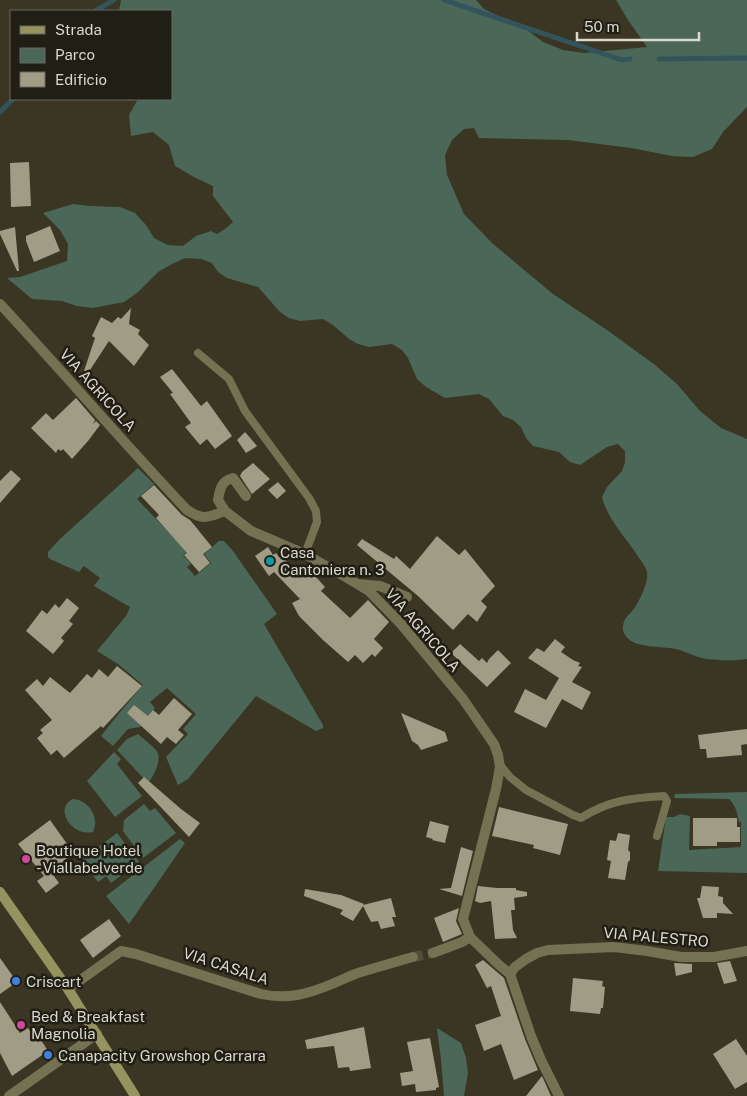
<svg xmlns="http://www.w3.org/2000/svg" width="747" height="1096" font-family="'Public Sans',sans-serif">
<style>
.green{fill:#4b6758}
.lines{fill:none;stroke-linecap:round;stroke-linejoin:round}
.stream{stroke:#33545d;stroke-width:5}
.building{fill:#a19c86}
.street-tunnel{stroke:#534e3c;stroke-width:10;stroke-dasharray:10 5;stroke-linecap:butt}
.lane{stroke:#747253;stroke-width:8}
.street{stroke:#747253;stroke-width:10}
.secondary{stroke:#979361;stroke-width:10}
.culture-dot{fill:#0f9aa8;stroke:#201e15;stroke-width:2}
.hotel-dot{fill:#d1479c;stroke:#201e15;stroke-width:2}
.shop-dot{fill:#3f7fe0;stroke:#201e15;stroke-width:2}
.labels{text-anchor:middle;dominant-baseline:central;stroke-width:5;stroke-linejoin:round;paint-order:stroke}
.street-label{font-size:15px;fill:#dbd8cd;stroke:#201e15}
.poi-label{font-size:15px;fill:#dbd8cd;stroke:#201e15;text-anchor:start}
</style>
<rect width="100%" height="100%" fill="#3b3623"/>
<path class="green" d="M121 0H476L484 9 526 29 543 42 563 50 584 53 647 47 628 20 616 0H747V107L723 132 712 149 693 157 672 156 631 148 568 140 479 138 474 128 464 129 452 140 445 155 447 175 464 214 492 243 553 294 607 330 655 365 677 384 700 411 721 428 747 439V659C734 661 711 661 698 657 690 654 684 651 676 649 665 647 645 647 635 643 628 640 622 634 623 626 624 618 628 616 633 610 639 602 649 582 647 572 646 567 642 562 639 558 627 538 608 521 602 497L607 487 622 471 625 462V451L618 444 607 447 580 465 570 462 559 452 533 446 526 438 521 427 513 420 503 416 489 399 479 394 445 398 426 387 417 379 408 358 402 350 392 344 369 347 358 344 349 339 333 325 323 319 300 321 289 318 280 312 258 287 227 278 218 272 212 263 201 259 185 258 172 264 158 272 137 293 124 302 93 308 77 306 62 301 32 299 7 278 20 277 67 261 68 244 60 230 43 213 73 204 89 206 120 207 135 213 146 225 154 238 168 245 183 246 196 236 211 231 217 234 225 229 233 222 213 196V186L194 177 175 166 169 145 153 132 131 136 129 115 138 99H171V11H119Z
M138 468 154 484 137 499 176 540 194 525 198 529 190 537 196 545 183 555 191 564 187 567 195 576 211 563 204 554 219 541H224L233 551 277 614 264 624 323 725V728L316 731 256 696 188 779 178 785 166 757 188 734 183 729 196 714 167 688 150 702 155 708 140 727 128 729 113 746 101 736 120 712 143 685 118 664 97 651 126 616 130 607 94 586 100 578 84 566 79 572 50 559 48 557V552L59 540Z
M138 734C143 739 151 744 156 750 163 759 154 776 148 783L117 750 127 739Z
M114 752 121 759 117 764 142 796 115 817 87 781Z
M747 792V873L658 871 666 817H674L680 814 690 816 689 850 741 847V822H739C737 812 736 806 729 799L674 798 675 794Z
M73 799C89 800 100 818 93 832 72 837 53 808 73 799Z
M144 804 150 811 155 808 176 833 143 858 123 831 124 820Z
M117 833 139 862 111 883 106 876 98 882 81 860Z
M180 839 185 843 129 924 106 896Z
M437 1028 461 1043 466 1058 468 1073 464 1096H444L441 1059Z"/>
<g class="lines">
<path class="stream" d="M444 0 622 60 630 59
M95 11 114 0
M659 59 747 58
M0 112 13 99"/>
</g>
<path class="building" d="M29 162 31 206 11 207 10 163Z
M50 226 60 251 34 262 26 241V236Z
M15 227 19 271H17L0 234V231Z
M131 308 129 324 140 330 138 334 149 345 134 366 109 341 88 373 84 371 95 338 92 336 101 317 112 323 118 317 121 319Z
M172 369 201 406 207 401 232 436 215 449 207 439 200 445 185 427 191 423 170 394 173 393 160 377Z
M76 398 95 420 93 424 96 421 100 425 88 441 72 459 63 449 61 451 58 449 56 453 31 428 46 413 53 420Z
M245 432 257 446 246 453 237 440Z
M253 463 270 479 252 494 240 476 242 472Z
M11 470 21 479 0 503V481Z
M278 482 286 491 277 499 268 490Z
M154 485 182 515 190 520 212 547 203 554 210 563 199 572 184 555 187 553 156 518 159 515 141 496Z
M437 536 459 555 465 549 495 586 481 601 487 607 477 622 468 614 453 630 418 596 357 545 362 539 394 559 396 556 410 569Z
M268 547 273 555 276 553 279 557 282 555 298 577 308 568 325 587 321 591 350 618 368 600 389 622 374 639 383 648 375 657 372 654 363 663 355 655 348 662 323 640 299 616 292 603 300 599 274 572 269 576 255 556Z
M67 598 79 608 69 621 73 624 61 638 64 641 53 654 26 631 42 610 47 614 55 604 59 608Z
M555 639 565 647 561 652 573 660 580 663 578 666 582 667 572 682 591 692 582 710 562 699 546 728 514 712 525 689 546 700 559 678 528 658 537 648 544 652Z
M460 644 479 661 482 658 487 663 489 659 498 650 511 663 487 687 451 653Z
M117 666 142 686 103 728 101 726 64 758 57 750 51 755 37 738 43 733 40 730 52 720 25 690 37 679 43 686 50 677 70 693 87 674 92 678 99 669 108 677Z
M174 698 192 714 178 730 184 735 176 744 167 737 161 744 127 713 134 705 148 716 153 710 159 715Z
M401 713 445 732 448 741 421 750 418 745 412 741Z
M747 729V744L741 745 742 755 707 758 706 749H700L698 735Z
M144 777 181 809 200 823 189 837 138 783Z
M499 807 568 824 560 855 533 848 534 845 492 836Z
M693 818H737V827H740V842H717V846H693Z
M50 820 70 848 68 849 72 854 51 872 59 883 46 893 37 881 44 876 18 844Z
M430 821 449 826 445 843 432 840 433 839 426 837Z
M618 833 630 835 628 850 630 852V860L628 862 625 880 608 878 611 861 607 860 610 840 616 841Z
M461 847 473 851 462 896 439 889 451 888Z
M478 886 497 888H516V890L527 892V896L514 898 515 910H511L513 930 517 938 495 939 491 901 480 903 475 901Z
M702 886 719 887 718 896 723 897V903L733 914 717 913V918H703L697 898H700Z
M305 889 341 895 364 904 363 905 391 898 396 917H392L395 926 381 929 378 921 371 922 363 906 353 921 340 914 343 910 304 896Z
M459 908 456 921 462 934 443 942 434 918Z
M109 919 121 936 93 958 80 940Z
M0 958 17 982 0 994Z
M483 960 504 978 525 1039 538 1070 514 1080 501 1044 484 1051 475 1025 501 1016 491 986 487 988 475 965Z
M730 961 737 981 724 984 717 963Z
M674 963 692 964V972L676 976Z
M573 978 603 981 602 986 605 987 603 1008H601L600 1014 570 1011Z
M0 1002 20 1033 28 1028 38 1042 41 1040 48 1051 12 1076 0 1053Z
M364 1027 371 1068 350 1071 349 1067 338 1068 334 1046 307 1049 305 1040Z
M430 1038 439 1087 436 1088V1090L416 1092 415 1084 402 1086 400 1073 413 1071 407 1042Z
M736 1039 747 1056V1082L735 1089 713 1054Z
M542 1076 551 1096H526Z"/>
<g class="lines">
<path class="street-tunnel" d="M413 957 433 953"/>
<path class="lane" d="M198 353 229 379 245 411 309 498 316 511 317 522 305 554
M499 764 510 777 526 790 573 815 581 818C609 800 632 798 664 796L667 801 657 836"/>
<path class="street" d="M0 304C63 372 123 442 187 510 204 521 207 517 225 511
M246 496 233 478C221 481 220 489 218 500L225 511 251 531 305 554 349 579 369 591 401 624 463 699 494 744 498 755 500 767 496 789 463 919 470 937 498 964 510 974 531 1036 541 1060 559 1096
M358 584 380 586 407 597
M433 953 462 942 470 937
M510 974 515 967 526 959 537 953 548 950 614 947 647 951 681 957H714L747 951
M68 989 121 951 136 954 261 994C287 1000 308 994 332 984 342 980 351 975 361 972 378 967 395 962 413 957
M9 1096 97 1034"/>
<path class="secondary" d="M0 892 68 989 135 1096"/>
</g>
<circle class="culture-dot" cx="270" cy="561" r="5"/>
<g class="hotel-dot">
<circle cx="26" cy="859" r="5"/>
<circle cx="21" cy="1025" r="5"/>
</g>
<g class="shop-dot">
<circle cx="16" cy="981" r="5"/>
<circle cx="48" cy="1055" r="5"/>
</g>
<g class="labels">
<g class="street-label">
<text transform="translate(98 390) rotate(48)">VIA AGRICOLA</text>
<text transform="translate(423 630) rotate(49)">VIA AGRICOLA</text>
<text transform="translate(656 937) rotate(5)">VIA PALESTRO</text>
<text transform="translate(226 966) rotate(18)">VIA CASALA</text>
</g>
<g class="poi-label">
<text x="280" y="552">Casa<tspan x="280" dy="17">Cantoniera n. 3</tspan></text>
<text x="36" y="850">Boutique Hotel<tspan x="36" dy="17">- Viallabelverde</tspan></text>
<text x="26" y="981">Criscart</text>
<text x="31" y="1016">Bed &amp; Breakfast<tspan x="31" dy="17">Magnolia</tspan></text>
<text x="58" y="1055">Canapacity Growshop Carrara</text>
</g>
</g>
<rect x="10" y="10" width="162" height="90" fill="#201e15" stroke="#6b685f"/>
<rect x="20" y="26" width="25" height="8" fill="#979361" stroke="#6b685f"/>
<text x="55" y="35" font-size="15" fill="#dbd8cd">Strada</text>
<rect x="20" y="48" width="25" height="15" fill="#4b6758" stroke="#6b685f"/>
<text x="55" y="60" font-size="15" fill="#dbd8cd">Parco</text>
<rect x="20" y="72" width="25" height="15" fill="#a19c86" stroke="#6b685f"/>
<text x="55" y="85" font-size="15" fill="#dbd8cd">Edificio</text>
<path d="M577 32v8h122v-8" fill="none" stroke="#dbd8cd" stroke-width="2.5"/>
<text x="584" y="32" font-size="15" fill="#dbd8cd" stroke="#201e15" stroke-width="4" paint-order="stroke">50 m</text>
</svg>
